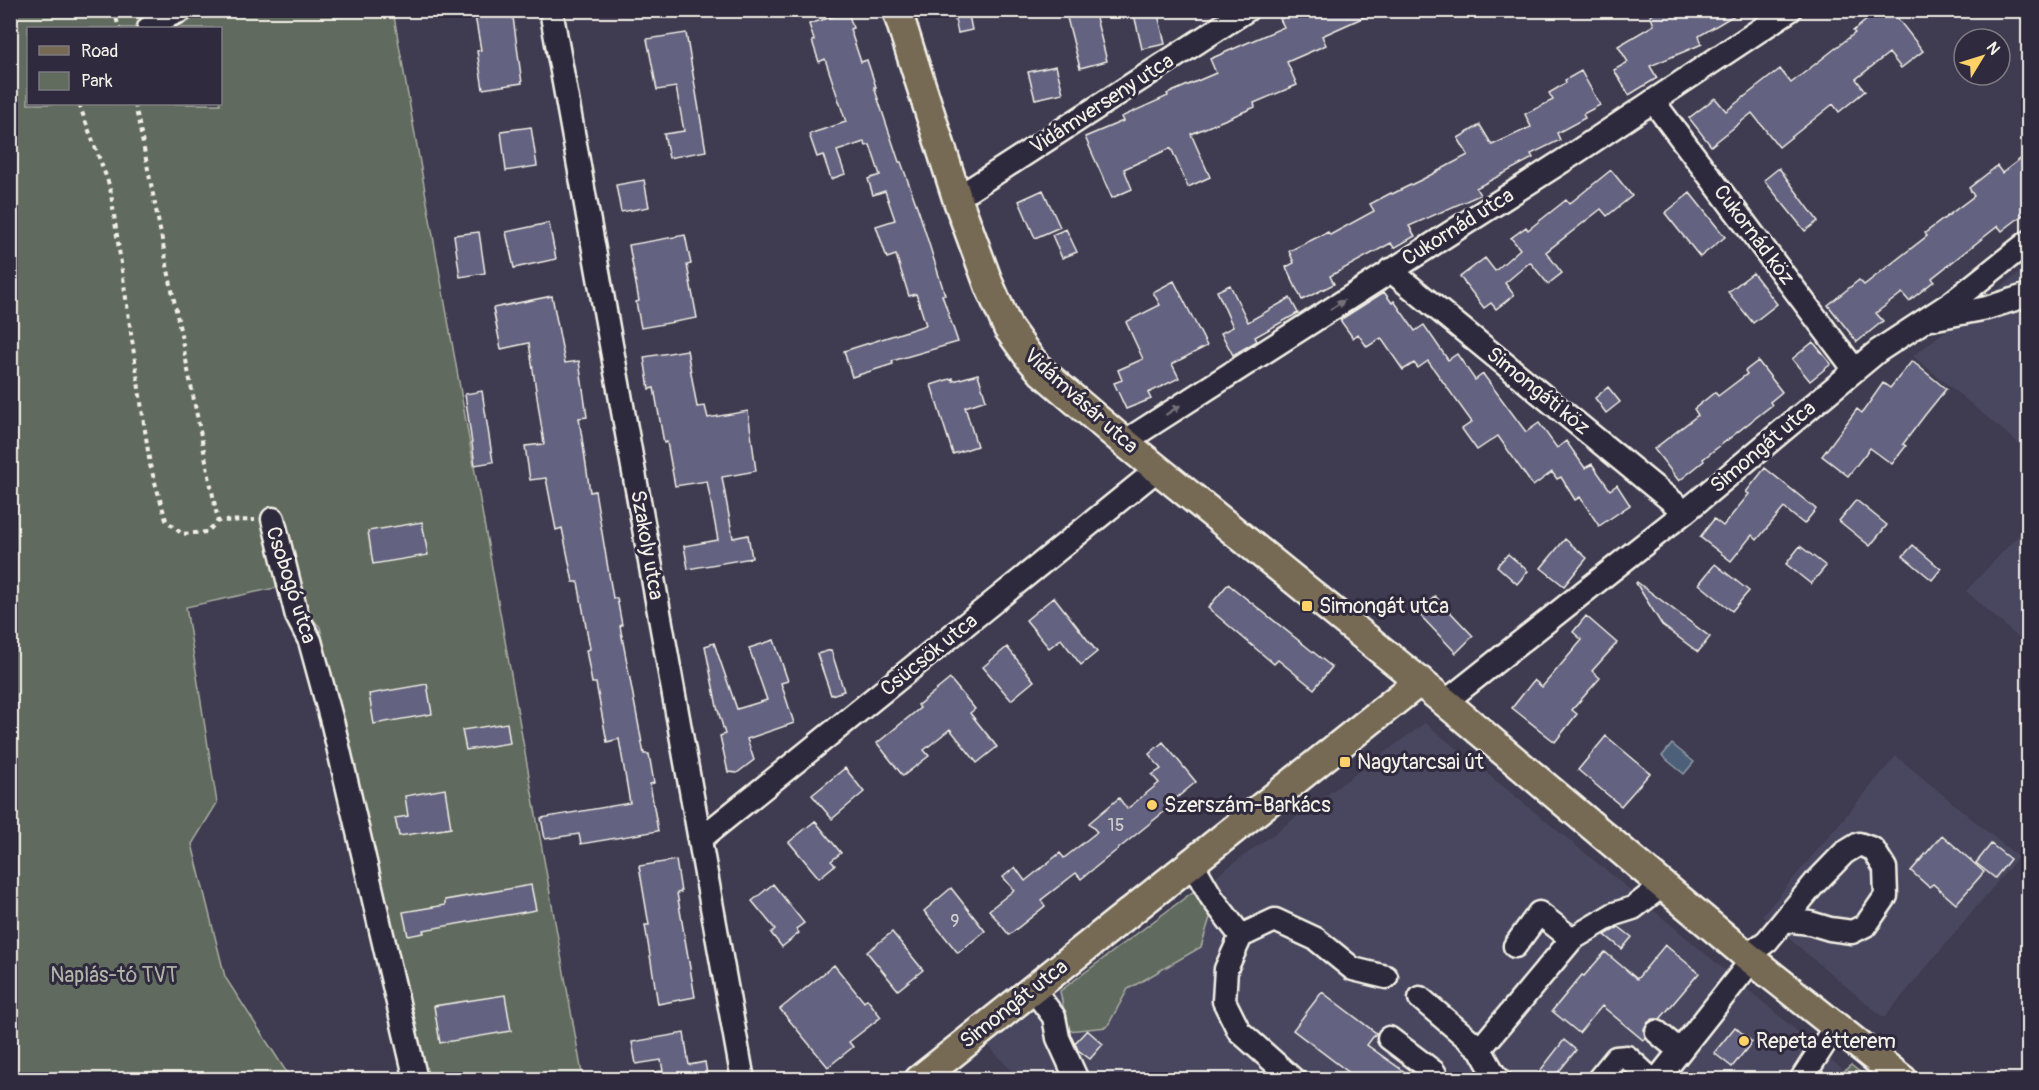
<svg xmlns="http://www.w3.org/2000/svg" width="2039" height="1090" font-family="Pangolin,sans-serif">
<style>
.built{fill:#4a475f}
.green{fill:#616b5e;stroke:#aaaea3;stroke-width:1.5;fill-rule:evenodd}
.water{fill:#4e6179;stroke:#909ba5;stroke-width:1.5}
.building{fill:#636280;stroke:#f4f1e8;stroke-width:1.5}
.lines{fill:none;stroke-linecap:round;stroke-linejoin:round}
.minor-casing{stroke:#f4f1e8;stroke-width:27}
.major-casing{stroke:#f4f1e8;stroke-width:33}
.path{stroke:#f4f1e8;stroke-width:4;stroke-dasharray:4.5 4.5;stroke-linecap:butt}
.minor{stroke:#2f2a3d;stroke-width:22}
.major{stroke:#766a54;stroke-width:28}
.oneway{fill:#747079}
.poi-dot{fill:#ffd166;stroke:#2f2a3d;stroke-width:2}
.labels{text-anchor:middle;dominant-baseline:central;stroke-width:6;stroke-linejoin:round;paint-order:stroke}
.number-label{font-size:18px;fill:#d0cdce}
.street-label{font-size:21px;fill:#f4f1e8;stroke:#2f2a3d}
.poi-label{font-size:21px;fill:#f4f1e8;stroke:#2f2a3d;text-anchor:start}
.park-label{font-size:21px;fill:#b2b5aa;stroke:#2f2a3d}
</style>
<rect width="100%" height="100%" fill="#3f3b51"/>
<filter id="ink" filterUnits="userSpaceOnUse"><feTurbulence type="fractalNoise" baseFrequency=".0167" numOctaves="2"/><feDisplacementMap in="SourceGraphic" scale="12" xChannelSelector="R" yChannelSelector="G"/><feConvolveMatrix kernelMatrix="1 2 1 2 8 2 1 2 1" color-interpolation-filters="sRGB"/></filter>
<g filter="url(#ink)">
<path class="built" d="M2028 266V451L1913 356Z
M2028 525V646L1966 591Z
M1425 723 1607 871 1854 1079 1020 1080 987 1044Z
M1896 756 2018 857 1884 1018 1762 916Z"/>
<path class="green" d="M10 11H393L583 1079H418L320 627 284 586 186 607 217 803 192 844 225 977 291 1079H11ZM28 28H220V104H28Z
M1194 891 1212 911 1201 947 1128 989 1107 1027 1068 1031 1060 991Z
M1851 1065 1869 1079H1835Z"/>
<path class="water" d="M1672 744 1694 762 1684 774 1662 756Z"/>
<path class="building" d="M474 10H512L522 83 483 89 477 51 481 50Z
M953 10H968L972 30 958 33Z
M1065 10H1094L1107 61 1080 68Z
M1133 10H1157L1165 44 1142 49Z
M1298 10H1380L1322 36 1326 45 1287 62 1297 85 1254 103 1255 107 1191 134 1210 177 1188 187 1171 148 1124 169 1132 189 1112 198 1085 137 1123 121 1121 117 1168 96 1167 94 1216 73 1210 59 1284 27 1280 19Z
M1661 10H1743L1699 36 1702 44 1650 66 1657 78 1629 95 1614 70 1628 62 1618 46 1654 25 1650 15Z
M1879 10H1891L1923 51 1901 68 1889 53 1856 79 1865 91 1839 112 1833 104 1779 147 1752 113 1711 146 1689 118 1715 98 1726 111 1780 69 1791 83 1855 33 1853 31Z
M848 12 853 28 850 29 861 62 867 60 876 87H874L899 162H901L919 212 945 295H942L958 342 892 361 893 364 852 377 844 351 926 325 916 294 909 296 896 255 887 258 876 226 895 220 885 191 873 195 868 179 880 175 870 145 866 146 864 142 837 151 845 174 831 179 823 155 817 157 809 134 846 122 825 59 819 62 812 41 814 40 809 24Z
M686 33 706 151 669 158 664 134 684 131 676 87 657 90 647 39Z
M1056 66 1063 93 1035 99 1028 72Z
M1581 71 1600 105 1583 114 1585 118 1557 133 1560 140 1531 154 1533 158 1476 188 1480 195 1409 226 1415 236 1394 248 1391 243 1330 276 1334 284 1302 300 1286 267 1294 263 1289 251 1328 232 1330 235 1374 211 1370 204 1391 193 1392 194 1423 179 1468 155 1458 138 1480 125 1492 145 1531 127 1525 114 1553 100 1549 93 1566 83 1565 80Z
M531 127 537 166 506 171 501 131Z
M2028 153V211L2002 231 1998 226 1932 278 1934 281 1909 301 1902 293 1876 313 1883 321 1857 342 1828 305 1859 280 1864 285 1927 236 1925 233 1974 196 1969 188 1997 166 2002 173Z
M1779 168 1818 221 1805 231 1764 180Z
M1611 170 1632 196 1607 216 1601 209 1546 252 1562 273 1548 284 1530 262 1505 283 1514 295 1496 309 1491 303 1484 308 1460 277 1485 258 1495 271 1520 249 1511 238 1526 227 1528 230 1566 200 1569 204Z
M644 180 649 207 621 212 616 185Z
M1043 190 1060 227 1035 238 1019 201Z
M1690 193 1725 237 1700 257 1665 213Z
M549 223 556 259 514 268 506 232Z
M1066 229 1077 252 1062 258 1052 235Z
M479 232 485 273 460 277 454 235Z
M685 235 691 264 687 265 697 318 641 328 636 302 639 301 629 245Z
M1753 273 1777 304 1753 323 1728 292Z
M1174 281 1207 346 1172 364 1179 378 1148 393 1151 399 1126 409 1114 383 1122 380 1118 370 1143 359 1126 322 1160 305 1153 292Z
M1230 285 1248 322 1290 298 1298 313 1255 337 1257 341 1233 355 1221 333 1233 327 1217 291Z
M1384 292 1392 303 1394 301 1415 331 1424 325 1448 360 1457 354 1475 380 1483 374 1526 432 1539 423 1557 448 1566 441 1585 468 1592 464 1610 490 1617 485 1630 505 1599 526 1580 497 1575 500 1561 477 1557 479 1552 472 1533 486 1498 436 1477 450 1462 429 1472 422 1428 361 1418 368 1414 363 1403 370 1381 338 1367 347 1358 334 1353 338 1340 320Z
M552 296 565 363 579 361 587 417 579 418 590 492 595 491 613 598H617L622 625 620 626 644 754H649L654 783 650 784 658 831 581 844 579 834 545 839 541 818 630 803 619 739 607 742 596 683H592L586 650 590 649 578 582H573L562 528 556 530 546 478 530 480 525 446 544 444 529 343 501 349 493 308Z
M1813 342 1831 364 1810 381 1792 359Z
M687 350 697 407 705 406 708 418 748 411 756 471 722 477 733 538 748 535 752 558 688 569 684 546 718 540 707 481 675 486 667 442 664 443 654 388 649 389 644 357Z
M1758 361 1782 392 1770 402 1772 405 1703 459 1704 461 1679 481 1654 449 1698 415 1694 409 1715 392 1718 396 1747 374 1745 371Z
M1912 361 1946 389 1925 415 1903 444 1906 446 1892 464 1870 448 1848 476 1822 456 1857 409 1862 413 1883 383 1890 388Z
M978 374 986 400 965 407 977 446 953 454 931 385 953 378V381Z
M1608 387 1620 402 1606 413 1595 398Z
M482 391 493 462 475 465 465 394Z
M1765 468 1816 509 1804 524 1784 508 1757 540 1752 535 1731 561 1700 537 1714 519 1723 526 1749 494 1746 492Z
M1856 500 1887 525 1870 546 1839 521Z
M422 522 428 555 373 564 368 531Z
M1565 539 1587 558 1564 586 1541 568Z
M1913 545 1941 569 1932 580 1903 556Z
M1800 546 1826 566 1811 584 1786 564Z
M1508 554 1528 571 1517 584 1497 566Z
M1715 564 1749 591 1732 611 1699 584Z
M1637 582 1710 637 1698 652 1662 625 1636 583Z
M1228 584 1332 667 1314 689 1278 660 1274 664 1208 608Z
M1435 596 1473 636 1456 653 1418 613Z
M1054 597 1097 652 1081 665 1061 639 1049 648 1026 620Z
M1586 616 1617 643 1592 671 1600 678 1572 710 1577 714 1555 742 1512 708 1534 680 1542 687 1582 640 1573 632Z
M774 640 788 681 781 683 794 723 747 739 754 760 737 773 728 772 720 736 725 734 717 707 705 646 714 643 737 709 767 700 749 648Z
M1007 647 1034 681 1011 700 983 667Z
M831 650 844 691 831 695 817 654Z
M950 679 975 709 970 713 997 747 977 763 950 729 924 750 929 756 903 776 877 743 920 708 918 705Z
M427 684 432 714 374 724 369 694Z
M507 723 510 743 466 750 462 730Z
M1606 736 1650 773 1621 806 1578 770Z
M1163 742 1196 782 1168 805 1170 807 1081 879 1076 873 1041 900 1045 906 1009 935 989 910 1014 890 1003 877 1015 867 1025 881 1060 853 1064 858 1097 832 1089 823 1119 798 1127 809 1159 783 1152 775 1161 769 1149 754Z
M845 768 864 792 832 819 812 795Z
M445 789 451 828 399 836 395 818 408 816 405 796Z
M815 821 841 853 831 861 835 865 819 878 789 842Z
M1942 835 1984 872 1956 904 1933 884 1929 887 1911 871Z
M1991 844 2010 859 1995 878 1976 863Z
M676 860 681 892 677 893 695 997 658 1004 645 925H649L639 866Z
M773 884 804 923 796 929 799 933 782 947 771 933 775 929 752 901Z
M531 885 536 910 423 930 424 933 408 936 403 912 445 905V900Z
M951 888 985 931 958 953 924 911Z
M1619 927 1632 937 1622 949 1605 935Z
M892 932 923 970 898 990 867 952Z
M1665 945 1699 973 1660 1019H1653L1647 1023 1644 1029 1645 1038 1643 1040 1602 1006 1579 1033 1552 1011 1582 975 1584 976 1605 952 1637 979Z
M834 965 864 1002 867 999 881 1017 849 1042 853 1047 828 1067 780 1009Z
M1322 992 1376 1033 1367 1045 1416 1080H1359L1293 1030Z
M505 995 511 1031 440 1043 434 1006Z
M1735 1027 1752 1042 1732 1067 1714 1053Z
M1087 1030 1103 1044 1090 1059 1078 1050 1075 1043Z
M684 1033 689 1065 705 1062 708 1080H654V1072L663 1071 661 1060 636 1064 632 1042Z
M1564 1040 1576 1050 1552 1080H1533Z"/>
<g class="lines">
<g class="minor-casing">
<path id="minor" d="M551 10 743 1080
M149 28 168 16 182 10
M1653 101 1855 370
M957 198 1247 10
M1390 270 1685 512
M1936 318 1987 308 2028 295
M1124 442 1572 155 1790 10
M273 519 297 616 310 641 333 725 416 1080
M1445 702 1685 512 1878 351 1951 303 2028 242
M699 840 1158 469
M1192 863 1212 898 1241 936
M1515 946 1539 913 1572 939
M1747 956 1767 941 1814 884 1844 853 1859 844 1873 849 1885 868 1886 896 1866 925 1852 932 1830 929 1810 923 1785 920
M1033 989 1054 1017 1058 1038 1077 1080
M1420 998 1480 1049 1494 1074 1500 1080
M1657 1032 1680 1051
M1389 1038 1434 1072 1438 1080
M1480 1049 1572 939 1614 914 1633 908 1663 885
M1294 1080 1239 1031 1224 1001 1226 969 1241 936 1275 920 1316 939 1353 969 1386 977
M1598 1080 1616 1058 1627 1057 1652 1080
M1657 1080 1752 960
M1801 1080 1835 1027"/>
</g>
<g class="major-casing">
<path id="major" d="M897 10 957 198 989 285 1008 328 1029 357 1042 372 1124 442 1445 702 1747 956 1903 1080
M919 1080 1420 681"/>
</g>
<path class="path" d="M114 10 119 28
M79 104 110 187 150 465 166 520 182 534 207 532 218 521
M135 104 218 521 255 520"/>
<use href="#minor" class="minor"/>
<use href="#major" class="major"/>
</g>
<defs><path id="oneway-solid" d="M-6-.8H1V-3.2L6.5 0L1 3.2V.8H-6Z" transform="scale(1.5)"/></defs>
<g class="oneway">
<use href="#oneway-solid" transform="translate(1337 305) rotate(-33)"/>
<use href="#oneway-solid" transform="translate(1173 410) rotate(-33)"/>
</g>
</g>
<g class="poi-dot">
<rect x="1301" y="600" width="12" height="12" rx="3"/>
<rect x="1339" y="756" width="12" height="12" rx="3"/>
<circle cx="1152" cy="805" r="6"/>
<circle cx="1744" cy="1041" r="6"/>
</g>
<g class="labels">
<g class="number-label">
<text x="1116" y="825">15</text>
<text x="955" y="921">9</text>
</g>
<g class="street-label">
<text transform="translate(1102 104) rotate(-33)">Vidámverseny utca</text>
<text transform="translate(1458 227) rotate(-32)">Cukornád utca</text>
<text transform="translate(1754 235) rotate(53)">Cukornád köz</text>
<text transform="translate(1538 391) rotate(39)">Simongáti köz</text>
<text transform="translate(1081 401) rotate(42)">Vidámvásár utca</text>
<text transform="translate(1763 447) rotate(-40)">Simongát utca</text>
<text transform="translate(647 545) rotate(80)">Szakoly utca</text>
<text transform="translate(291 585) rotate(72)">Csobogó utca</text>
<text transform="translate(929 655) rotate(-39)">Csücsök utca</text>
<text transform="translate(1014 1004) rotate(-38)">Simongát utca</text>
</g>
<g class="poi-label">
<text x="1319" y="606">Simongát utca</text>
<text x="1357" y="762">Nagytarcsai út</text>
<text x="1164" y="805">Szerszám-Barkács</text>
<text x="1756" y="1041">Repeta étterem</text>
</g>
<g class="park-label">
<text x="114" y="975">Naplás-tó TVT</text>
</g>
</g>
<rect width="2039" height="1090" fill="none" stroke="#2f2a3d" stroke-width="36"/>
<rect x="18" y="18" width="2003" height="1054" fill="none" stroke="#f4f1e8" stroke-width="2" filter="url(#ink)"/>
<rect x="27" y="27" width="195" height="78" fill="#2f2a3d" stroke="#7e7a81" stroke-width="1.5"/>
<rect x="39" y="46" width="30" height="9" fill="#766a54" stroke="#7e7a81" stroke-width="1.5"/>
<text x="81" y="57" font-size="18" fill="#f4f1e8">Road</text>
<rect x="39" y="72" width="30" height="18" fill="#616b5e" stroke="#7e7a81" stroke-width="1.5"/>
<text x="81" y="87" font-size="18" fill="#f4f1e8">Park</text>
<g transform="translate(1982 57) rotate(52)"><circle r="28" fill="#2f2a3d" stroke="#7e7a81" stroke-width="1.5"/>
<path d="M0-4.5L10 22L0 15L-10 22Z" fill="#ffd166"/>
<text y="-9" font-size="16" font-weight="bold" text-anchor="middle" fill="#f4f1e8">N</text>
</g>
</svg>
